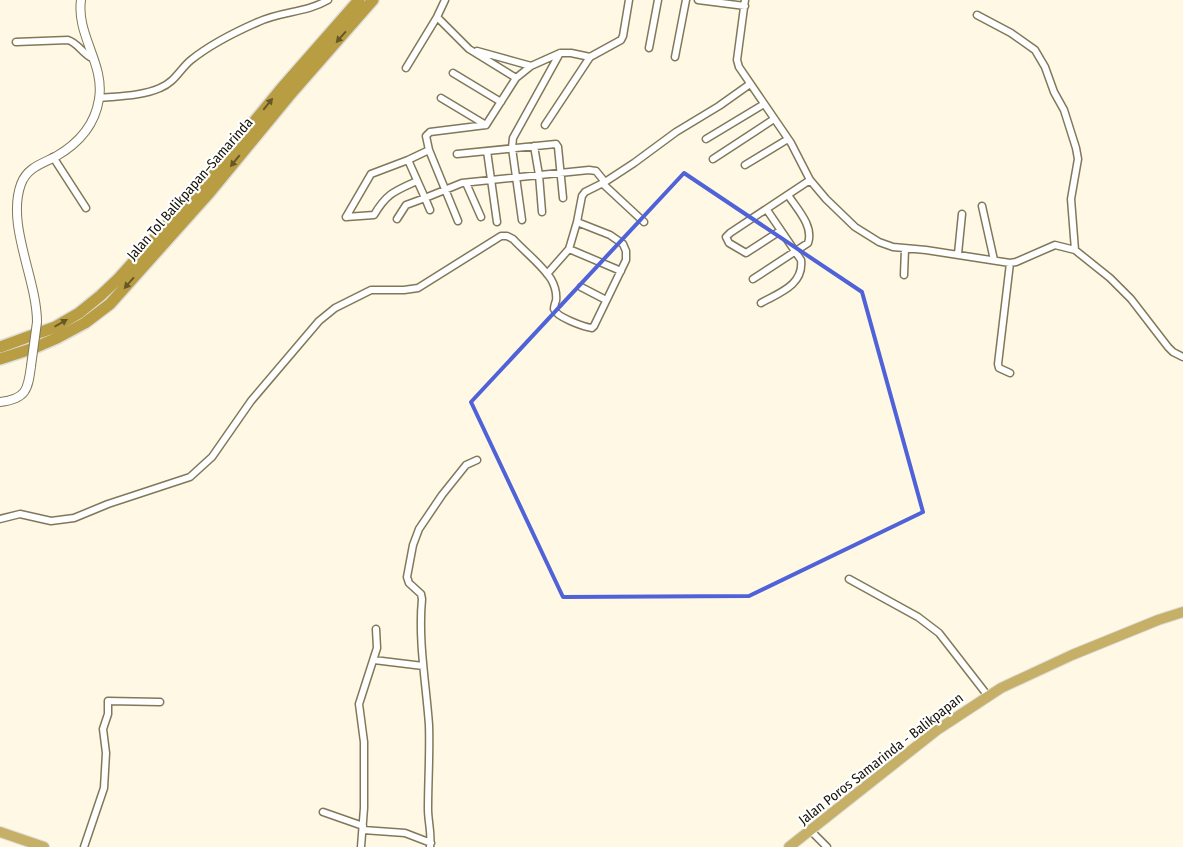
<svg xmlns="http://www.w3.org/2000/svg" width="1183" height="847" font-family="'Fira Sans Condensed',sans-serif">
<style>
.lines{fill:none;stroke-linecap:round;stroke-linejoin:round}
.minor-casing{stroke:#817859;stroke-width:9}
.tertiary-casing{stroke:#817859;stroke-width:10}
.trunk-casing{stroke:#dededc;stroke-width:12}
.motorway-casing{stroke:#dededc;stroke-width:14}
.minor{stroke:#fff;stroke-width:6}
.tertiary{stroke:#fff;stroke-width:8}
.trunk{stroke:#c6b068;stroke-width:10}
.motorway{stroke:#b89d43;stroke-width:11}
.tertiary-bridge-casing{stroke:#817859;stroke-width:10;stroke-linecap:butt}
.tertiary-bridge{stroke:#fff;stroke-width:8}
.oneway{fill:#665824}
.marked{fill:none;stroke:#5062d8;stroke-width:4;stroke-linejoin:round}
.labels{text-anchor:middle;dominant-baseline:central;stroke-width:4.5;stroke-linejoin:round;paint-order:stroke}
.street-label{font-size:14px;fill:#151206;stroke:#fff}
</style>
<rect width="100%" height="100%" fill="#fef8e4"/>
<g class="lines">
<g class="minor-casing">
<path id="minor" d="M445 0 437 17 469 49 516 78
M698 0 745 6
M745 0 737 60 739 67 791 143 810 180 826 199 855 227 879 242 893 247 926 250 1010 263 1016 262 1055 245 1075 250 1110 278 1131 299 1168 347 1173 352 1183 357
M977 15 1011 33 1035 50 1045 67 1054 92 1064 110 1076 148 1078 159 1071 199 1075 250
M16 42 68 40C78 43 83 54 92 58
M649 48 658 0
M477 51 531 66
M675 57 686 0
M406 68 437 17
M453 73 501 102
M99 98C119 96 142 96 160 88 175 82 180 69 191 60 211 44 235 32 258 22 281 11 306 13 328 0
M441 98 486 125
M545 125 590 57
M706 139 764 104
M534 146 539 175 542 212
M429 150 426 136 430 132 486 125 516 78 531 66 560 53H571L590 57 621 40 623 36 629 0
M487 151 497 222
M457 154 556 144 558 147 563 198
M53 157 86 208
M713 159 774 119
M408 160 429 150 458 221
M745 165 788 139
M466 183 481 217
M602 183 644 222
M982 206 994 260
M346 217 371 174 408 160 425 198 462 183 589 170 596 171 605 182
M346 217 374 215C387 193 395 191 417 181
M397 219 406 205 425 198 430 210
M522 220 512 148 513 138 560 53
M780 231 746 253 729 243 726 237 730 233 810 180
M569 249 621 271
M958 254 962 214
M1010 263 998 364 999 368 1010 373
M547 274 569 249 577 222 582 196 585 192 605 182 634 163 676 132 719 106 750 84
M904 275 905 249
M753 279 808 243C814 226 797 209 788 195
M581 287 606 300
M761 303C779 293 804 285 801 260L767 210
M0 519 20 514 51 521 74 518 108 504 190 477 212 457 251 401 319 321 335 308 371 290H404L418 288 501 236H507L513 239C525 252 541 264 551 279 555 286 557 293 556 301 555 302 554 308 554 309 556 317 584 327 592 328L594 326 626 260V251L623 244 610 235 577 222
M849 579 918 617 939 633 988 696
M374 660 423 666
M323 812 363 826
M363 830 405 833 431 843
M810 830 827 847
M84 847 104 788 106 753 103 729 108 714V701L160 702
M361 847 364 808V742L359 704 377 648 376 629
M430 847C432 834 428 822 428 809 428 781 430 753 429 725 426 683 418 641 422 599L421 594 409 583 407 577 413 545 419 529 442 495 466 465 477 460"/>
</g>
<g class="tertiary-casing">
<path id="tertiary" d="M37 322C37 279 6 225 21 184 27 168 41 164 55 157 78 144 95 125 99 99 105 64 76 35 81 0
M0 402C26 399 28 390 31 366"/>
</g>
<g class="trunk-casing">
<path id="trunk" d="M0 832 44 847
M789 847 937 730 1001 688 1072 655 1158 620 1183 612"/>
</g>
<g class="motorway-casing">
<path id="motorway" d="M0 347 55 327 79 313 100 296 119 278 202 185 281 89 359 0
M0 359 34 348 57 338 85 323 110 304 210 192 289 96 373 0"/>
</g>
<use href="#minor" class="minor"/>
<use href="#tertiary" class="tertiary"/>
<use href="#trunk" class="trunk"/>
<use href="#motorway" class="motorway"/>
<g class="tertiary-bridge-casing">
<path id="tertiary-bridge" d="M31 366 37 322"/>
</g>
<use href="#tertiary-bridge" class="tertiary-bridge"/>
</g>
<defs><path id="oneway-solid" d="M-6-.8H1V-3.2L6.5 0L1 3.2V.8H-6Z" transform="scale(1.25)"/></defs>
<g class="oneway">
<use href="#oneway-solid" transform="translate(341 37) rotate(131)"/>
<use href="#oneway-solid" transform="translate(268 104) rotate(-51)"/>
<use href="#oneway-solid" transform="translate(235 161) rotate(129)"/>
<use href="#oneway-solid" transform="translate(129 283) rotate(131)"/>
<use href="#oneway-solid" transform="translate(61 323) rotate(-30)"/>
</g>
<path class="marked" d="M684 173 862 292 923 512 749 596 563 597 471 402Z"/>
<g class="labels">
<g class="street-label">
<text transform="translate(190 189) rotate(-49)">Jalan Tol Balikpapan–Samarinda</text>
<text transform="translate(881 759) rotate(-38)">Jalan Poros Samarinda - Balikpapan</text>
</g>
</g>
</svg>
